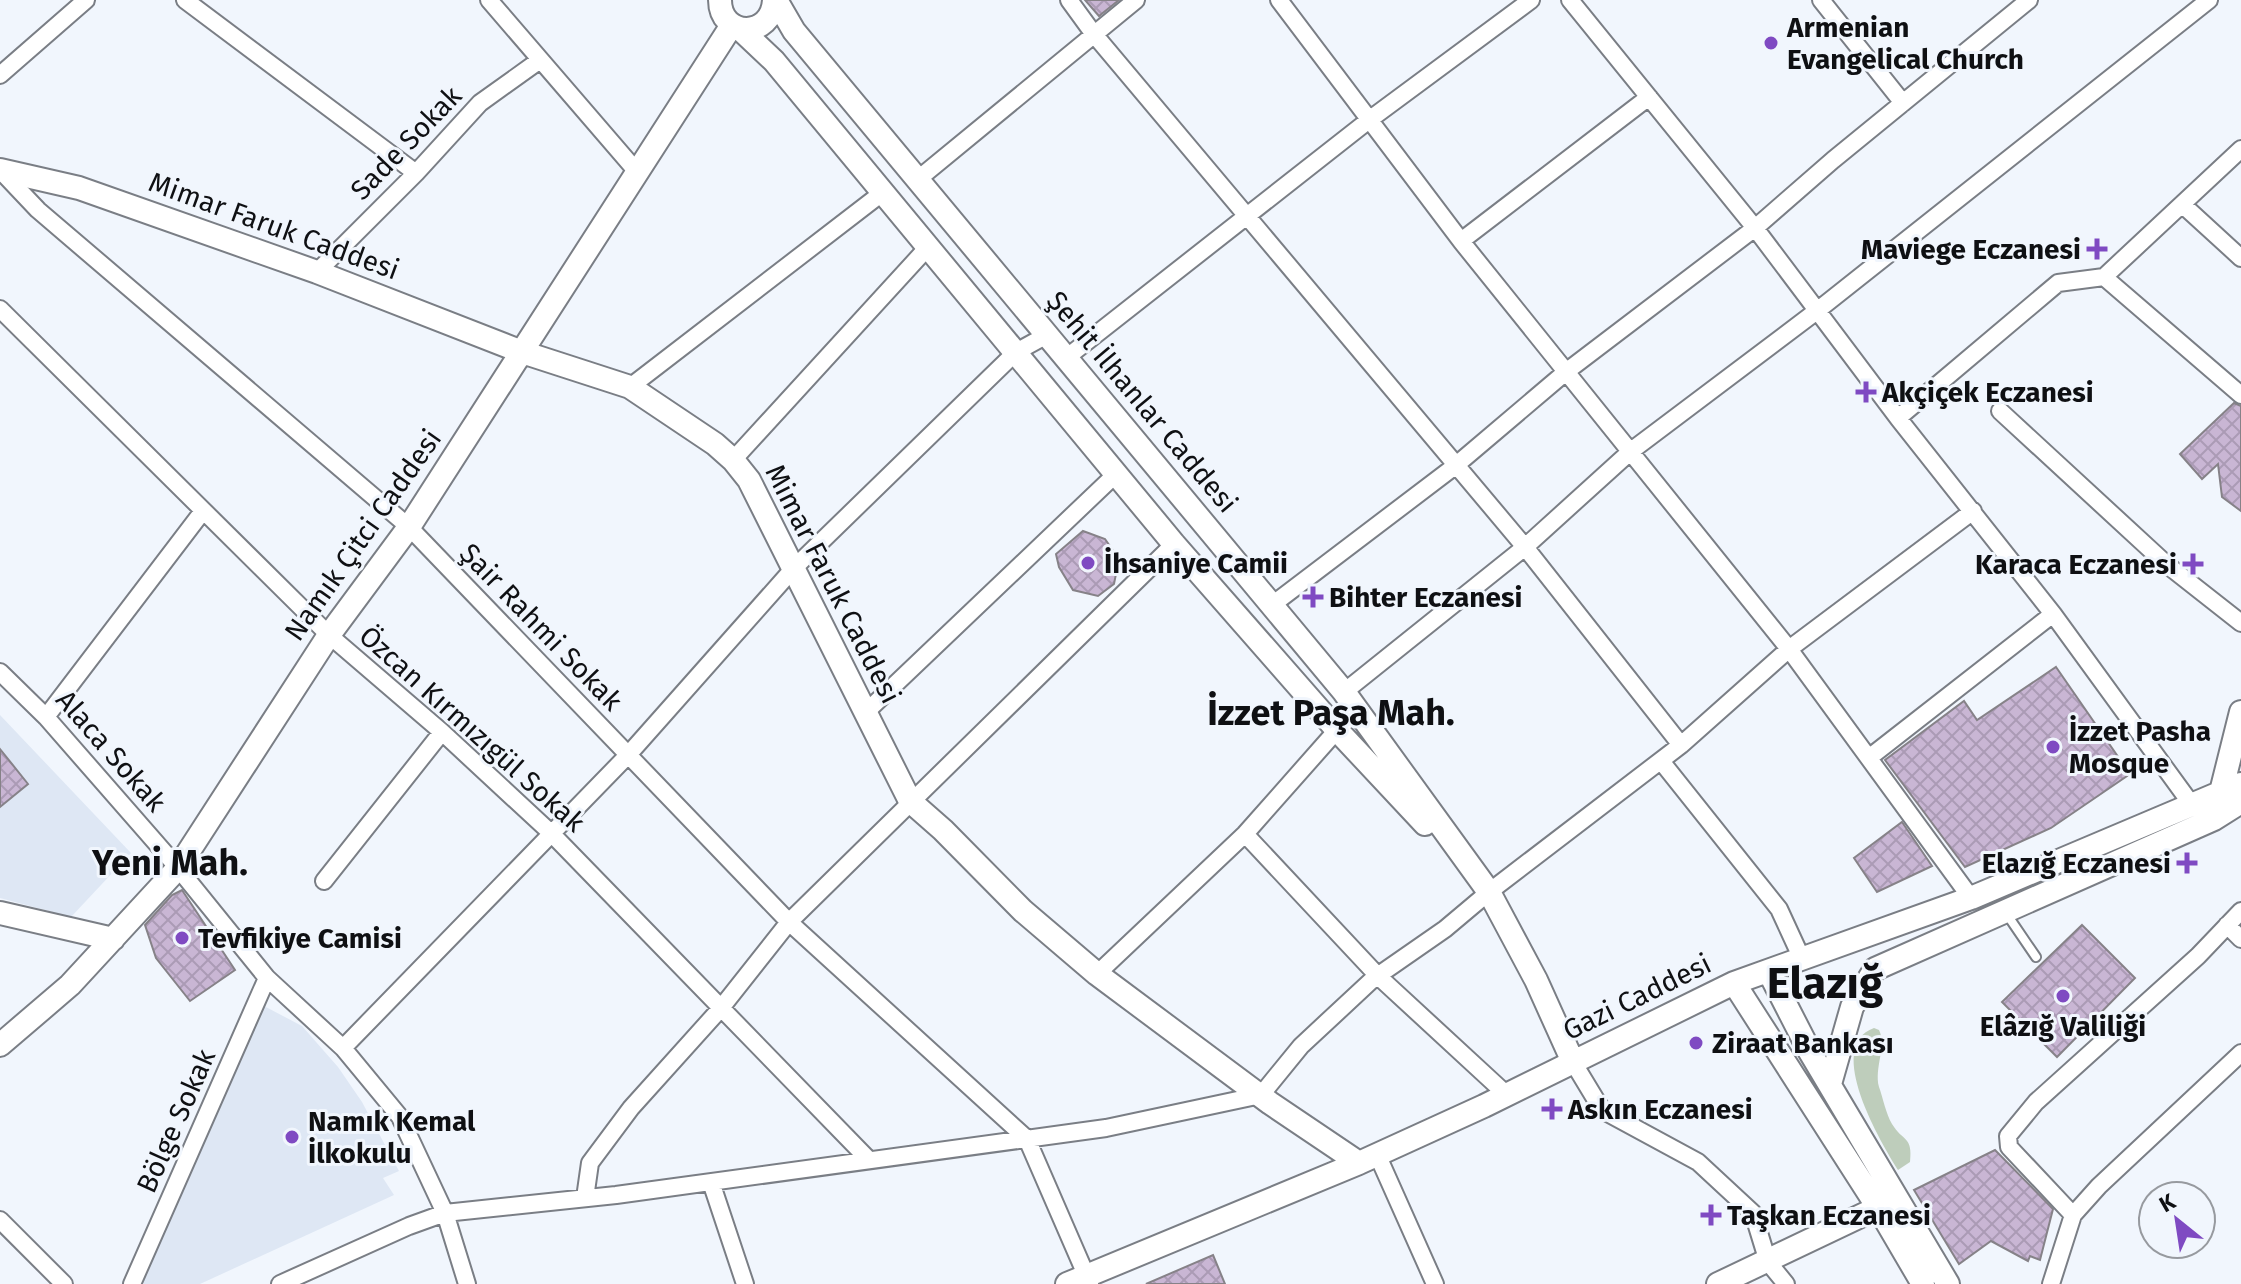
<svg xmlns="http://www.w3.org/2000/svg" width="2241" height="1284" font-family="'Fira Sans',sans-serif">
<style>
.built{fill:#dee7f4}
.grass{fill:#becdbb}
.building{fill:url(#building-cross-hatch);stroke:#868288;stroke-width:2}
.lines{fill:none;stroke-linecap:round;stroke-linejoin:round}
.lane-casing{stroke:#7a7e85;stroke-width:12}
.street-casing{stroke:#7a7e85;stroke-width:20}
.secondary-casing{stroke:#7a7e85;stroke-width:26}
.lane{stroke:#fff;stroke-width:8}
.street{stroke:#fff;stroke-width:16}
.secondary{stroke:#fff;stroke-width:22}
.poi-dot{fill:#7f4ac2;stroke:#f1f6fd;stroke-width:3}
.labels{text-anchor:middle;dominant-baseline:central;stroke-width:6;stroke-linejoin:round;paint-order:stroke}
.poi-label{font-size:28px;font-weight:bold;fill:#0f1013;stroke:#f1f6fd;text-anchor:start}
.street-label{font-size:28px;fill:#0f1013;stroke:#f1f6fd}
.district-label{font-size:36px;font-weight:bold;fill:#0f1013;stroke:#f1f6fd}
.town-label{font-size:44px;font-weight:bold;fill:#0f1013;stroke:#f1f6fd}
</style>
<defs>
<pattern id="building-cross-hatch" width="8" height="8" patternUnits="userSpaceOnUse" patternTransform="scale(2)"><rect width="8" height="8" fill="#c9b6d4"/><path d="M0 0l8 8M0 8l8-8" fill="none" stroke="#ab9bb5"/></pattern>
</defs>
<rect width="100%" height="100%" fill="#f1f6fd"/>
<path class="built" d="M0 715 131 853 71 917 0 898Z
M264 1006 302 1026 338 1067 362 1102 399 1171 383 1178 394 1195 200 1284H144L140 1277Z"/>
<path class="grass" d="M1874 1028 1879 1030C1887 1046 1874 1068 1879 1087 1883 1098 1886 1114 1892 1124 1903 1142 1913 1136 1910 1162L1898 1170C1882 1144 1823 1046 1874 1028Z"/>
<path class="building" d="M1085 0H1119L1099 16Z
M2234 403 2241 406V511L2222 497 2218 464 2202 479 2180 454Z
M1083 531 1105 539 1119 559 1114 584 1098 596 1073 590 1059 567 1056 554Z
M2056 667 2130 774 2051 828 1965 867 1885 760 1964 701 1977 720Z
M0 749 28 784 0 807Z
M1902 822 1932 866 1877 892 1854 858Z
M182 890 235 970 190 1001 156 958 145 925 172 895Z
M2082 925 2135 978 2057 1057 2002 1002Z
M1995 1150 2053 1209 2040 1260 2030 1256 2028 1261 1991 1241 1959 1264 1914 1190Z
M1213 1255 1225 1284H1146Z"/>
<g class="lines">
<g class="lane-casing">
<path id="lane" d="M2006 913 2036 957"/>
</g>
<g class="street-casing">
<path id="street" d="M185 0 416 173
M489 0 638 173
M1069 0 1093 33 1525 547 1681 745
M1279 0 1461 241 1789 649 1971 898
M1570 0 1755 228 1898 418 2053 614 2192 805
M1821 0 1903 103
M0 75 86 0
M1 171 38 210 409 527 789 922 1027 1139 1090 1284
M917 180 1136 0
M2183 205 2241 258
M1461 241 1649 97
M317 272 416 173 480 103 540 60
M2104 277 2241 395
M0 309 329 635 442 732 551 833 869 1160
M1066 358 1369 120 1531 0
M630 387 882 193
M2000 411 2166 564 2241 623
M1898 418 2058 283 2104 277 2241 149
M733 460 928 247
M1272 605 1455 466 1567 371 1755 228 1833 160 2029 0
M0 672 46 717 178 868 267 978 343 1048 400 1117 445 1213 467 1284
M1344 692 1525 547 1631 451 1818 310 2209 0
M865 713 1117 473
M46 717 203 511
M1870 757 2053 614
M1661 761 1779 909 1802 959
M1245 834 1378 976 1507 1095
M324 881 442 732
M2227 925 2241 939
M1097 974 1245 834 1337 730 1357 710
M343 1048 628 755 793 569 1016 352 1047 335
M1573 1062 1602 1110 1698 1162 1753 1213 1768 1262 1786 1284
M1377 1154 1435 1284
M711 1182 745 1284
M585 1198 590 1163 631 1108 721 1008 789 922 1174 544
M2073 1215 2009 1147 2008 1136 2036 1102 2198 956 2241 911
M0 1220 64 1284
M132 1284 267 978
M280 1284 409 1226 445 1213 616 1195 1106 1128 1261 1095 1301 1046 1373 979 1445 929 1489 892 1681 745 1789 649 1973 511
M2051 1284 2073 1215 2099 1186 2241 1053"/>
</g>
<g class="secondary-casing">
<path id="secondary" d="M720 0C720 38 772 39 774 0
M776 0 794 31 1344 692 1489 892 1536 980 1573 1062
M739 28 774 61 1174 544 1337 730 1425 824
M0 170 79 188 317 272 522 352 630 387 715 444 733 460 749 480 910 801 943 830 1023 911 1097 974 1270 1103 1359 1163
M2219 800 2241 712
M0 913 113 939
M1769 972 1810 1052 1948 1284
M1734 983 1879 1209 1923 1284
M0 1045 70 985 178 868 329 635 409 527 732 25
M1830 1084 1852 1007 1875 969 2214 819 2241 802
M1067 1284 1359 1163 1484 1106 1734 983 1971 898 2241 784
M1718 1284 1890 1202"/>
</g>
<use href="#lane" class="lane"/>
<use href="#street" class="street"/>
<use href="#secondary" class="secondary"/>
</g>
<g class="poi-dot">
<circle cx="1771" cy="43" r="8"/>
<path d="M2093 237h8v8h8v8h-8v8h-8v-8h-8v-8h8z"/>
<path d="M1862 380h8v8h8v8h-8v8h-8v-8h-8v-8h8z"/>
<circle cx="1088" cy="563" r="8"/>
<path d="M2189 552h8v8h8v8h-8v8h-8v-8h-8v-8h8z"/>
<path d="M1309 585h8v8h8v8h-8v8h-8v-8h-8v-8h8z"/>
<circle cx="2053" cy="747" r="8"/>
<path d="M2183 851h8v8h8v8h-8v8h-8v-8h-8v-8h8z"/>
<circle cx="182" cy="938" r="8"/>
<circle cx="2063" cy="996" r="8"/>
<circle cx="1696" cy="1043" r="8"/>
<path d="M1548 1097h8v8h8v8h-8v8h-8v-8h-8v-8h8z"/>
<circle cx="292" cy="1137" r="8"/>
<path d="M1707 1203h8v8h8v8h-8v8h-8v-8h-8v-8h8z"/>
</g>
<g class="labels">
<g class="poi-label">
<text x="1787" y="27">Armenian<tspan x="1787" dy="32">Evangelical Church</tspan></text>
<text x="2081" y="249" text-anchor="end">Maviege Eczanesi</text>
<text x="1882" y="392">Akçiçek Eczanesi</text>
<text x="1104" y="563">İhsaniye Camii</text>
<text x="2177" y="564" text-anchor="end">Karaca Eczanesi</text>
<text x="1329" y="597">Bihter Eczanesi</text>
<text x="2069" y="731">İzzet Pasha<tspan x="2069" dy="32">Mosque</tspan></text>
<text x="2171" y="863" text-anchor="end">Elazığ Eczanesi</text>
<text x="198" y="938">Tevfikiye Camisi</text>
<text x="2063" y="1026" text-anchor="middle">Elâzığ Valiliği</text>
<text x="1712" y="1043">Ziraat Bankası</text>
<text x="1568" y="1109">Askın Eczanesi</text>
<text x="308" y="1121">Namık Kemal<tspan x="308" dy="32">İlkokulu</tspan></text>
<text x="1727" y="1215">Taşkan Eczanesi</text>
</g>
<g class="street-label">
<text transform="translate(406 143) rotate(-46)">Sade Sokak</text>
<text transform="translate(274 226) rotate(20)">Mimar Faruk Caddesi</text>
<text transform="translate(1142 402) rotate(50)">Şehit İlhanlar Caddesi</text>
<text transform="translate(363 535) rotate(-55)">Namık Çitci Caddesi</text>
<text transform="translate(833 584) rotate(63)">Mimar Faruk Caddesi</text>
<text transform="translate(541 627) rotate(46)">Şair Rahmi Sokak</text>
<text transform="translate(472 729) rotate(42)">Özcan Kırmızıgül Sokak</text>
<text transform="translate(111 751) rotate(49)">Alaca Sokak</text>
<text transform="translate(1637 997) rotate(-26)">Gazi Caddesi</text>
<text transform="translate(176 1121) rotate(-66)">Bölge Sokak</text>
</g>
<g class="district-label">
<text x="1331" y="713">İzzet Paşa Mah.</text>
<text x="170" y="863">Yeni Mah.</text>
</g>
<g class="town-label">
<text x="1825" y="983">Elazığ</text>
</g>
</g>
<g transform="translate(2177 1220) rotate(330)"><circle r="38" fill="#f1f6fd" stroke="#979a9f" stroke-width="2"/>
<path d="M0-6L14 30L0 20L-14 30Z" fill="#7f4ac2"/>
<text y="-12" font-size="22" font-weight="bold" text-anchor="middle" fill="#0f1013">K</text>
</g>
</svg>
